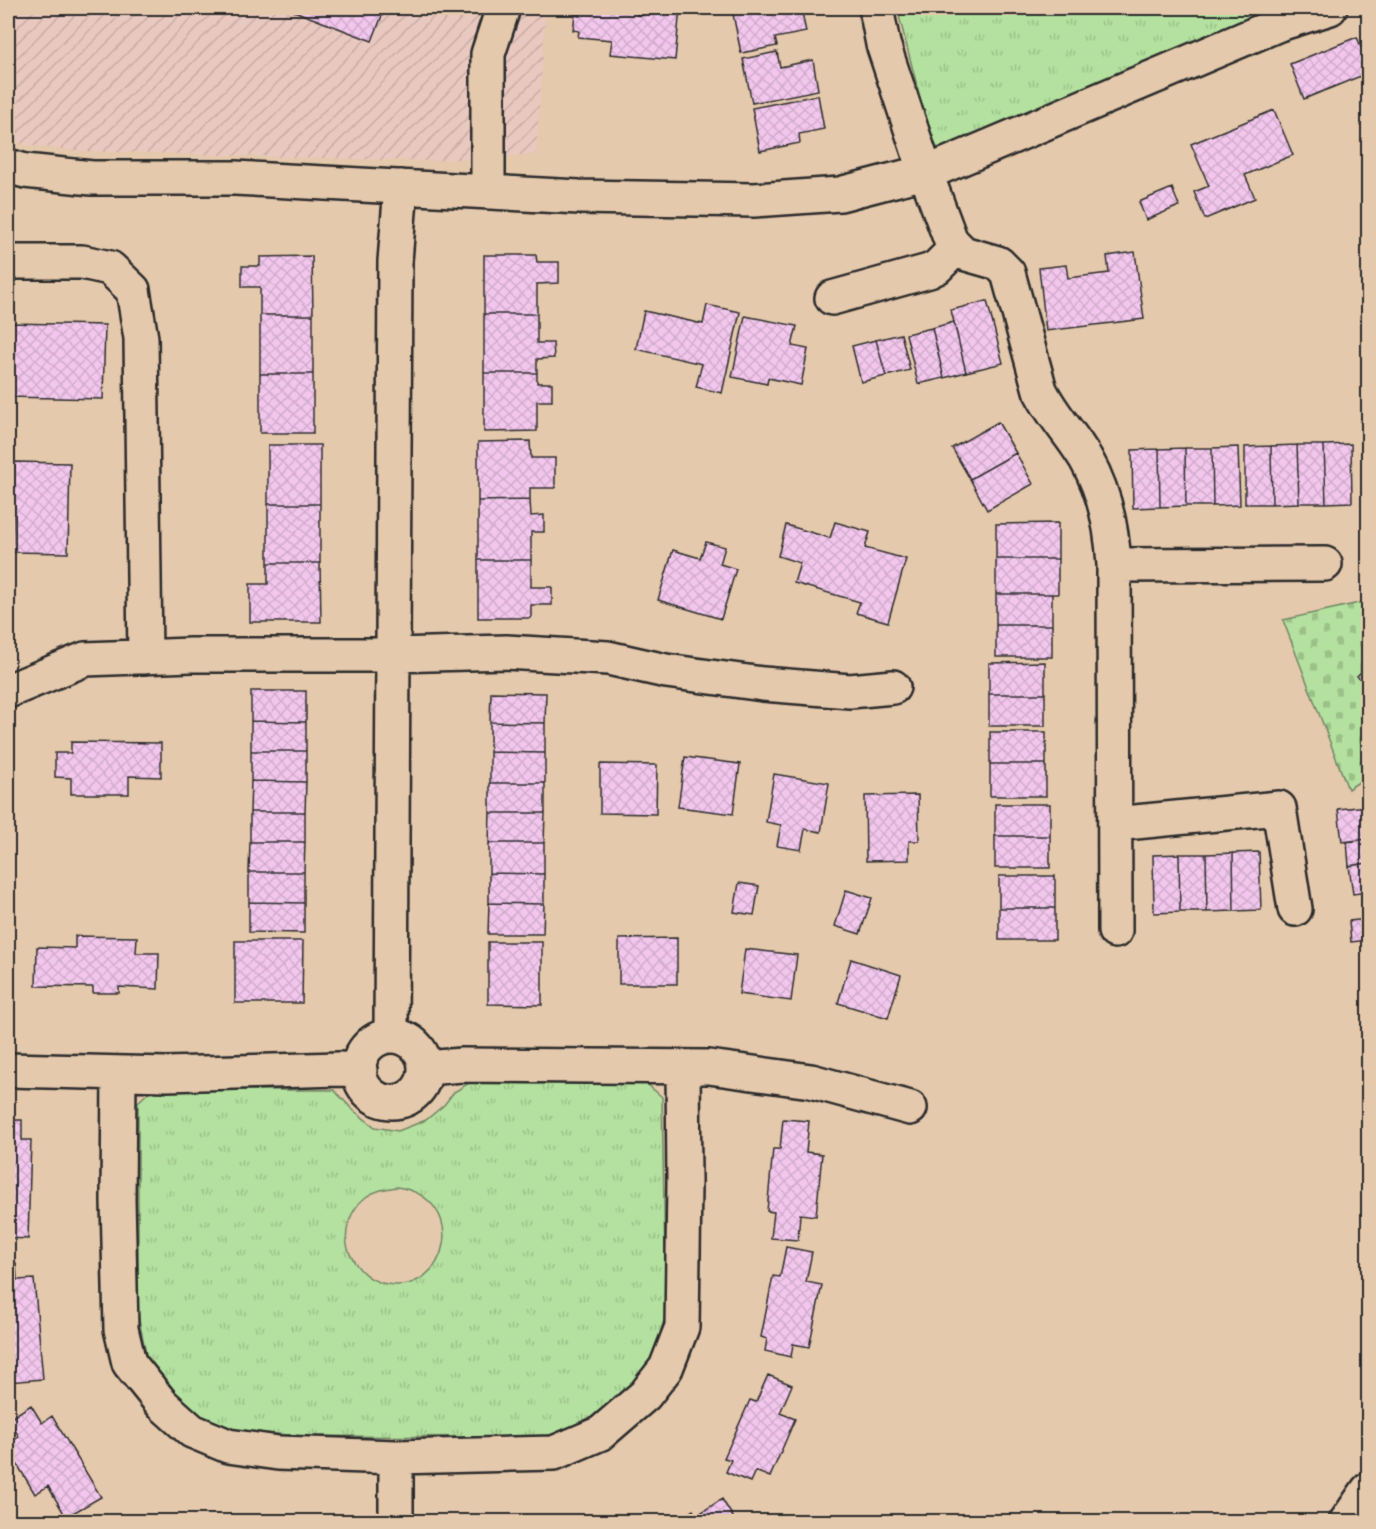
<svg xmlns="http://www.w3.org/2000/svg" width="1376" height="1529" font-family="Itim,sans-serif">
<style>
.industrial{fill:url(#industrial-furrows)}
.grass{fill:url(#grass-tufts);stroke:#708665;stroke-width:1.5;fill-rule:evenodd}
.cemetery{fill:url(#cemetery-stones);stroke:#708665;stroke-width:1.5}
.building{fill:url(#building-cross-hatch);stroke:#2b2b2b;stroke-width:1.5}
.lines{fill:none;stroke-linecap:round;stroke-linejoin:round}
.minor-casing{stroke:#2b2b2b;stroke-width:38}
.minor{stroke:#e5c9ac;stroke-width:33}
</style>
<defs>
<pattern id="industrial-furrows" width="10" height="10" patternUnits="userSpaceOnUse" patternTransform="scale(1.5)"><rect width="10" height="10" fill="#e9c8c0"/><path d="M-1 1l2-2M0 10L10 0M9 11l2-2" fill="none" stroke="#c8aca5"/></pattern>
<pattern id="grass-tufts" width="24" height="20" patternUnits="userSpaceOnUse" patternTransform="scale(1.5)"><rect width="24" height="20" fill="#b4e19f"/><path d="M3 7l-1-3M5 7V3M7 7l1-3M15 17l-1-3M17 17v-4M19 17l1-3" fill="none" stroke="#9bc189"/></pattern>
<pattern id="cemetery-stones" width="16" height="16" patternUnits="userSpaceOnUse" patternTransform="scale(1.5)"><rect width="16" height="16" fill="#b4e19f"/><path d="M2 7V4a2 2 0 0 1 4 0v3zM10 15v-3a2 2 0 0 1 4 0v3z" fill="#9bc189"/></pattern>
<pattern id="building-cross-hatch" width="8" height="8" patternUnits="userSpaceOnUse" patternTransform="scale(1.5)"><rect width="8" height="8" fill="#f3c7ed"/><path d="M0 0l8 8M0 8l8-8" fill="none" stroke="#d0abcb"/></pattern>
</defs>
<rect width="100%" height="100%" fill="#e5c9ac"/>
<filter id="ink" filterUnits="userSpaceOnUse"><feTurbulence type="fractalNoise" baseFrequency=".0167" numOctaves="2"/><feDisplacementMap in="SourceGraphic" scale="12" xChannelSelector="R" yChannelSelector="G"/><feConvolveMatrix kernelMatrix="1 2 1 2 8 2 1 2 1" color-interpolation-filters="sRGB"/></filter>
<g filter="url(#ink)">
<path class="industrial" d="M8 8H546L536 154 426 161 81 151 25 145 8 137Z"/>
<path class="grass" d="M897 8H1282L956 145 933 148Z
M469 1083 647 1084 662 1097 666 1313 653 1358 625 1394 577 1428 542 1437 301 1436 217 1429 192 1411 165 1388 146 1354 138 1315V1102L151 1090H334L353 1110 375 1127 398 1131 426 1120 444 1105 454 1092ZM397 1187C472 1199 448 1296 387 1284 369 1281 358 1271 350 1254 341 1235 350 1209 366 1197 375 1190 386 1189 397 1187Z"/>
<path class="cemetery" d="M1368 601V776L1348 789 1283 620Z"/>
<path class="building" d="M286 8H385L372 41Z
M581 8H638L637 15H643V8H680L675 60 610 54 612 40 578 37 579 31 573 30 575 15 580 16Z
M767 8H801L806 32 775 38 777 46 741 53 733 14Z
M1357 37 1368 65V73L1304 99 1290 64Z
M777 52 780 67 813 60 818 90 752 103 743 59Z
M818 95 824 129 799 134 800 143 760 151 752 108Z
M1274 110 1293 155 1245 175 1255 198 1205 219 1194 192 1209 186 1191 144Z
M1172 188 1179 206 1146 220 1139 202Z
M1135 252 1144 319 1046 331 1039 268 1066 265 1068 278 1109 273 1107 256Z
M484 255H536L537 262H559V283L537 284V314H484Z
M312 256 313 315H260V287H242V266H260V257Z
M987 301 1003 363 966 372 951 310Z
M707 305 740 312 722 393 696 387 702 364 636 349 644 311 703 324Z
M484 314H537V343H553L554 358 537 359V373H484Z
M260 315H313V374H260Z
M745 316 797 326 792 346 808 349 801 385 768 378 767 384 732 377Z
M954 322 966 372 944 378 932 328Z
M8 323 105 325 103 399 8 397Z
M932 328 944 378 918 384 906 334Z
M901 334 910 370 886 376 876 340Z
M876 340 886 376 861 382 852 346Z
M484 373H537V383H552V401H537V431L484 432Z
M260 374H313V433H260Z
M998 422 1016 453 970 479 952 448Z
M530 441 531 458H555V488H530V500L478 501V442Z
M1351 444 1352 502 1326 503 1324 445Z
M268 445H320V504H268Z
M1297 445H1324L1326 503H1299Z
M1297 445 1299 503 1272 504 1271 446Z
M1271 446 1272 504H1245V447Z
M1238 447 1240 505 1213 506 1212 448Z
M1185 448H1212L1213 506H1186Z
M1185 448 1186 506 1160 507 1159 449Z
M1159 449 1160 507 1133 508 1132 450Z
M1016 453 1033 484 987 510 970 479Z
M14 462 70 463 68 553 12 552Z
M530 500 531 516 544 515V532H531V560H478V501Z
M268 504H320V563H268Z
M835 522 870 532 865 548 906 559 888 622 856 613 860 602 794 583 800 563 778 556 786 525 830 538Z
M1058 523V559H996V524Z
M706 542 725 547 720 564 736 569 721 619 658 600 673 550 700 558Z
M996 559H1058V594H996Z
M478 560H531V587H552V605H531V618H478Z
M268 563H320L321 622H250V584H268Z
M996 594H1052V625H996Z
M996 625H1052V657H996Z
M1045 662V694H989V663Z
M1368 665V688L1357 676Z
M251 691H306V722L251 721Z
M491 692 546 693 545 723 490 722Z
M989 694H1045V726H989Z
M251 721 306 722V751H251Z
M490 722 545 723V753L490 752Z
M990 732H1046V764H990Z
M71 742 161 743V777L129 776V794H71V778L55 777V753H71Z
M251 751H306V782L251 781Z
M490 752 545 753V783H490Z
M685 757 740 764 733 814 678 807Z
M600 764 657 765 656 814 600 813Z
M990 764H1046V796H990Z
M774 774 829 783 821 832 805 829 801 850 777 846 781 825 766 822Z
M251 781 306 782 305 812H250Z
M490 783H545V813H490Z
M918 795 919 841H909V860L866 861 865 796Z
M995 804H1050V836H995Z
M1368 806V839L1342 842 1338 809Z
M250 812H305V842H250Z
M490 813H545L544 843H489Z
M995 836H1050V868H995Z
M1368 839V863L1349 866 1347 842Z
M250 842H305L304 872H249Z
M489 843H544V874L489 873Z
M1259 852 1261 910 1234 911 1233 853Z
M1233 853 1234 911 1207 912 1206 854Z
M1179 854H1206L1207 912H1180Z
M1179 854 1180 912 1154 913 1153 855Z
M1368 863V892L1353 894 1349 866Z
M249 872H304V903L249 902Z
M489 873 544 874V904L489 903Z
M999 876H1055V908H999Z
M739 883 759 886 754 915 734 912Z
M846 890 872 898 860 934 835 926Z
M249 902 304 903V933L249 932Z
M489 903 544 904 543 934H488Z
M999 908H1055V940H999Z
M1368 919V940L1351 942 1349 921Z
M75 936 137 937 136 953H159L158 989 119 987V993H93V987L36 986 37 947 75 948Z
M677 938V984H619V939Z
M235 941H303L302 1003H235Z
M488 942H542V1005L488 1004Z
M745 949 797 955 791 1001 739 994Z
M851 959 901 975 888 1018 838 1003Z
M783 1119 809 1121 806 1152 822 1154 816 1216 800 1214 798 1240 771 1238 774 1212 767 1211 773 1149H780Z
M8 1120H22V1140H31L28 1239 8 1238Z
M786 1247 812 1252 806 1282 822 1285 809 1347 793 1344 791 1357 765 1351 767 1339 761 1337 773 1276 780 1277Z
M16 1263 17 1280 34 1279 43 1379 8 1382V1264Z
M768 1375 792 1385 780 1413 795 1419 770 1477 755 1471 750 1482 726 1472 731 1460 724 1458 750 1400 756 1402Z
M31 1405 42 1423 52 1416 101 1497 66 1517 48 1486 35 1494 8 1449V1443L19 1437 9 1419Z
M722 1499 736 1522H676L693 1510 696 1516Z"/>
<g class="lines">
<g class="minor-casing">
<path id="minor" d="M876 8 883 44 925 171 951 241 963 253 998 263 1008 273 1040 390C1052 415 1072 435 1086 459 1105 492 1112 527 1114 565L1115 931
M8 166 25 171 92 178H235L579 197 754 200 840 194 936 169 1279 24 1330 8
M488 192V54L503 8
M8 262H82L110 268 133 290 141 338 145 657
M832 298 929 271 937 267 957 247
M1114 565 1325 564
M8 691 85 659 191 655H393L506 652 608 658 666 671 763 684 850 691 893 687
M1115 824 1279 808 1295 909
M391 1035 395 261 401 187
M359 1069a33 33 0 1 1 66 0a33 33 0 1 1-66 0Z
M426 1068 462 1065 709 1067 811 1081 910 1108
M8 1070 166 1074 339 1069 360 1070
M119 1073 118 1200 121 1329 129 1363 162 1404 192 1431 228 1446 278 1453 396 1457 554 1453 601 1433 645 1395 666 1368 682 1327 684 1183 683 1067
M396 1522V1457
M1346 1522 1368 1490"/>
</g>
<use href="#minor" class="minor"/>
</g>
</g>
<rect width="1376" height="1529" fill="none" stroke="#e5c9ac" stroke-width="30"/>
<rect x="15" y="15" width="1346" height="1499" fill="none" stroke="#2b2b2b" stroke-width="2" filter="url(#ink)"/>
</svg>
